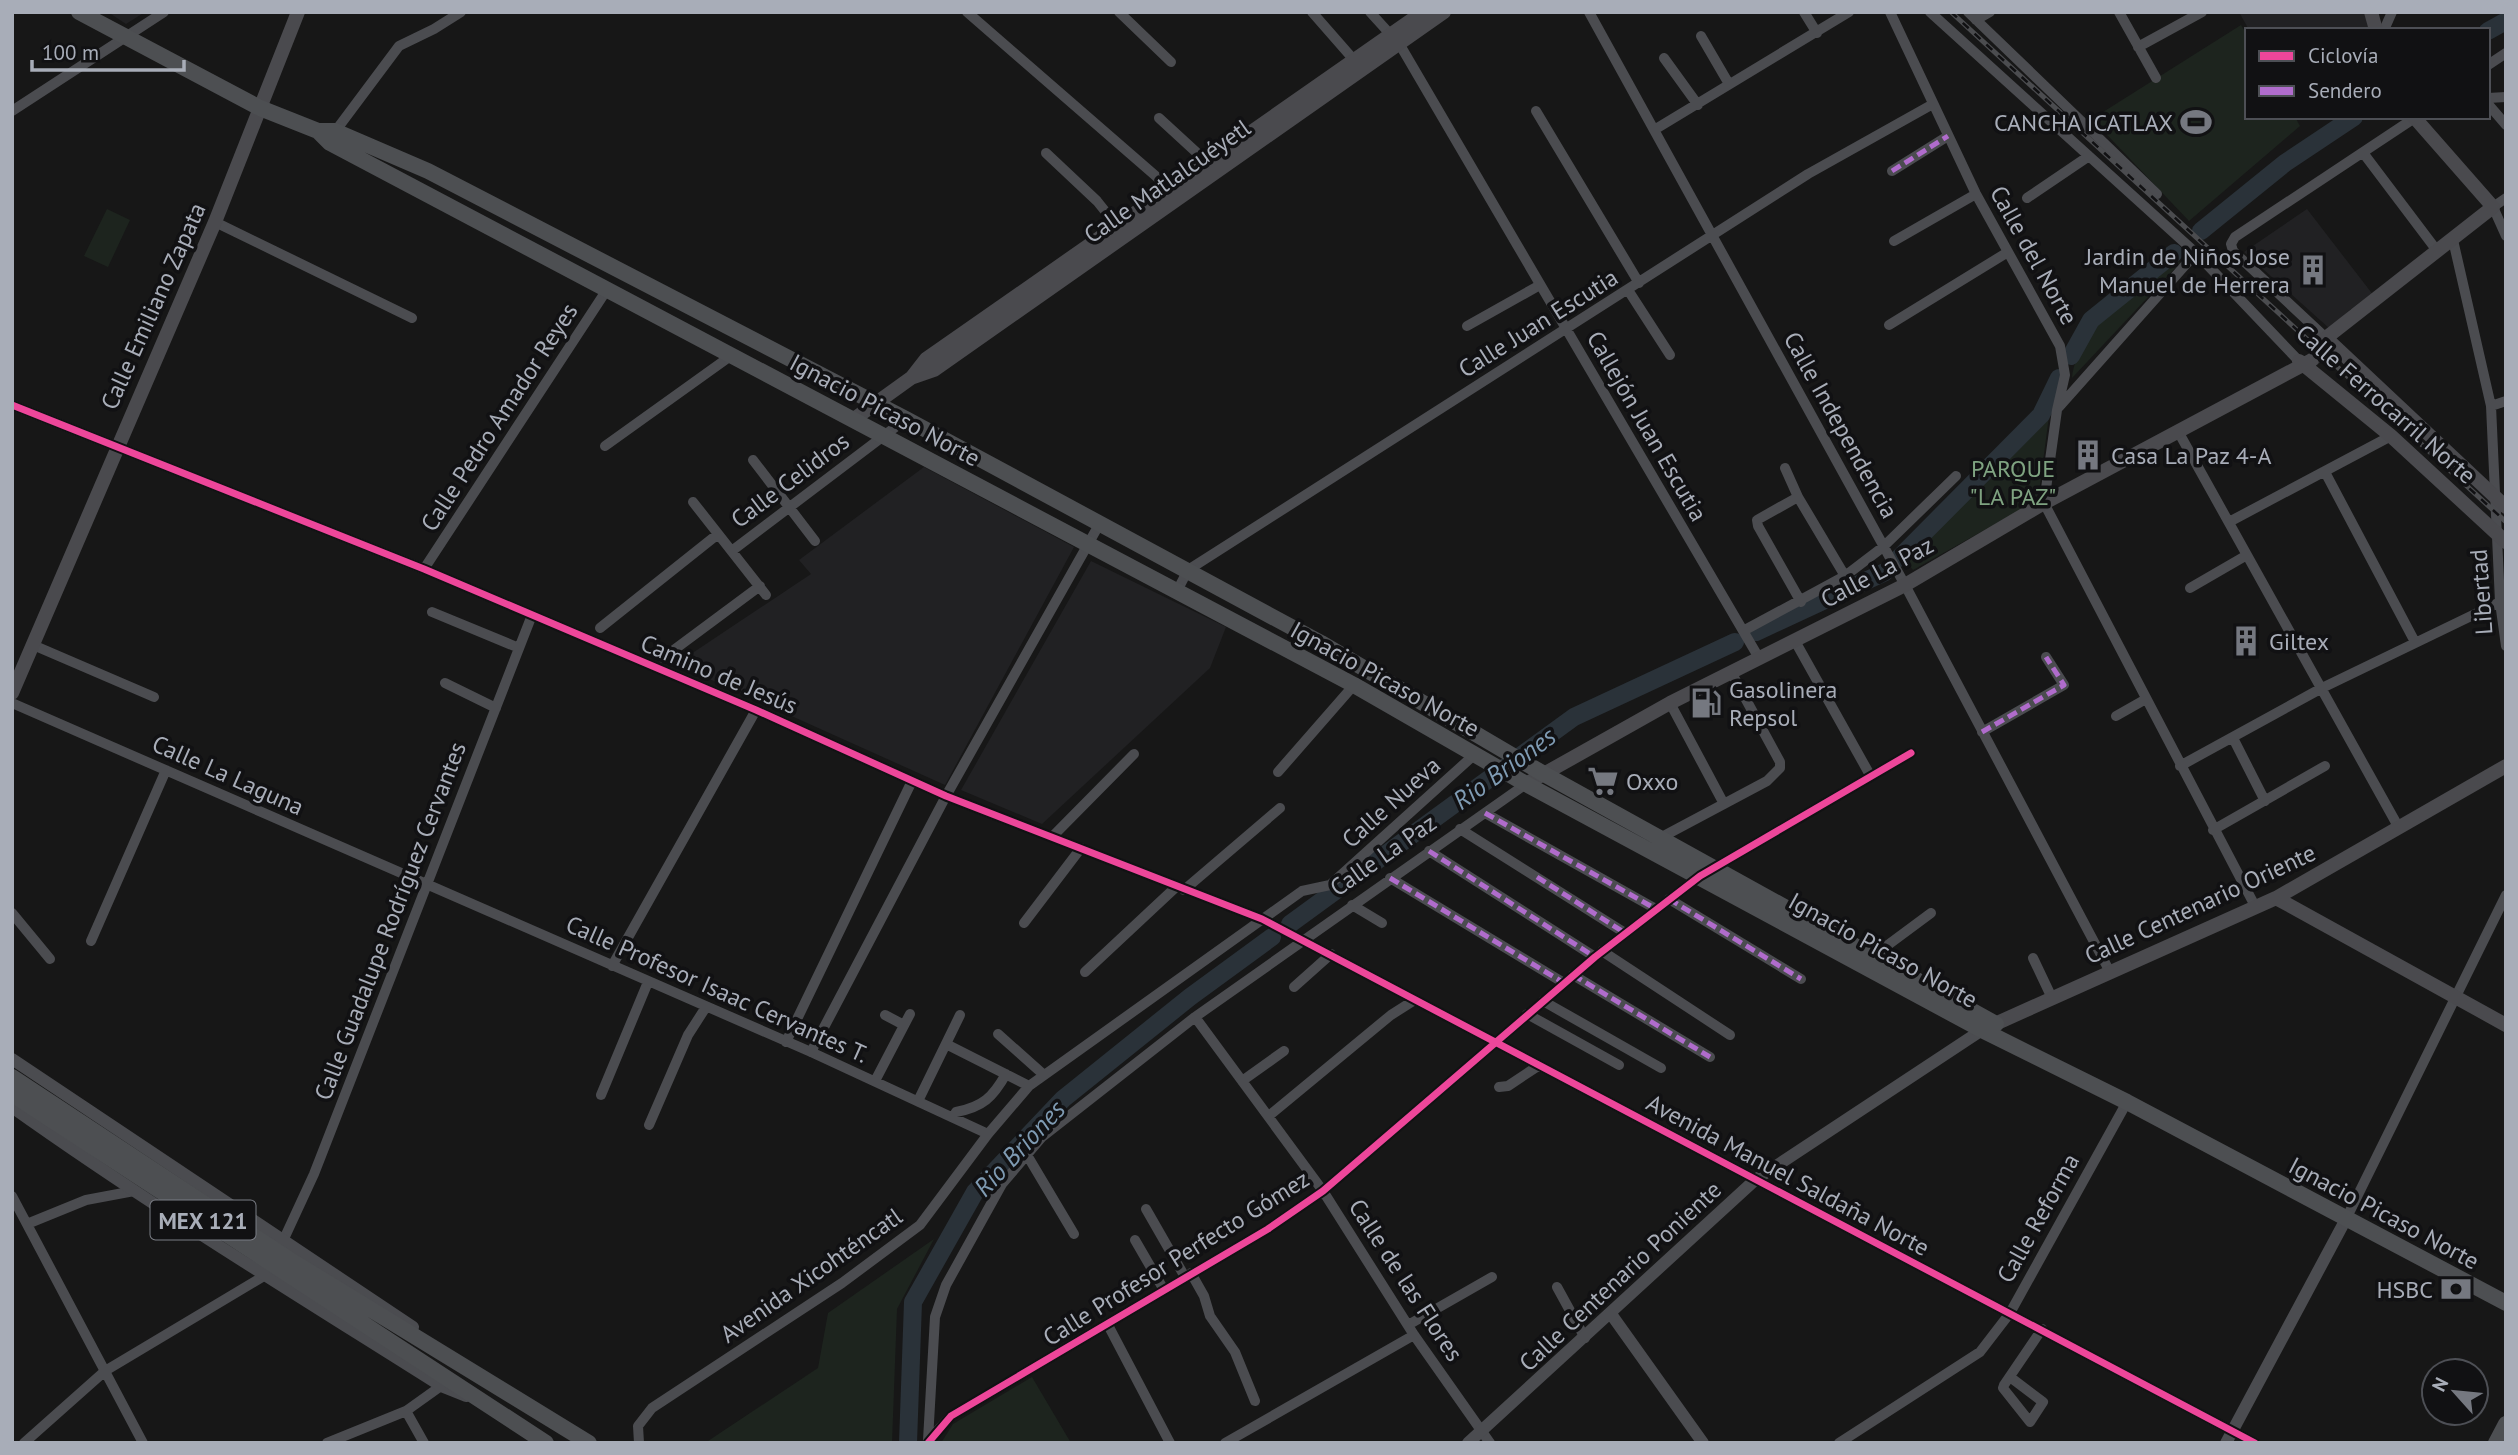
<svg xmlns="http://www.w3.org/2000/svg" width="2518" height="1455" font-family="'PT Sans',sans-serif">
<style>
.built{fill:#212123}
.green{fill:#1d241e}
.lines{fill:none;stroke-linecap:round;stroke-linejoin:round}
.river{stroke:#2a3239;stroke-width:18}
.secondary-tunnel{stroke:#343537;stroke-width:14;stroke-dasharray:14 7;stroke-linecap:butt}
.minor{stroke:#4b4c50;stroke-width:10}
.tertiary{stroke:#4b4c50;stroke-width:12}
.secondary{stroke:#4a4a4e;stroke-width:14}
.primary{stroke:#4d4f52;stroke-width:16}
.rail-casing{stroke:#4b4c4f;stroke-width:5}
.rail{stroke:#111113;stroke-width:2.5;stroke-dasharray:8;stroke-linecap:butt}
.quiet{stroke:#b06ccc;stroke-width:5;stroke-dasharray:10 5;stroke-linecap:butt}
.cycleway-casing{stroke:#111113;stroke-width:11}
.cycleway{stroke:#ed469a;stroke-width:7}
.labels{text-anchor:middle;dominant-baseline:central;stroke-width:7;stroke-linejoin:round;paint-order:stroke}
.shield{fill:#111113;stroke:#7b7e86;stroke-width:2}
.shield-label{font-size:23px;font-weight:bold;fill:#a8adb8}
.poi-label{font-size:24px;fill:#a8adb8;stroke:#111113;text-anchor:start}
.street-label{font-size:24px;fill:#a8adb8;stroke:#111113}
.park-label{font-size:24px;fill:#7fa381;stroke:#111113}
.water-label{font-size:26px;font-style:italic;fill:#7f9bb3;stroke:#111113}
</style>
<rect width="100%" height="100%" fill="#171717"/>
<path class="built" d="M108 12H145L126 24Z
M2239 12H2365L2369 30H2249Z
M2307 209 2374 296 2356 312 2351 309 2330 329 2244 252Z
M924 467 1074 547 945 785 676 664 811 574 799 560Z
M1091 561 1226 627 1210 668 1042 824 961 790Z"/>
<path class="green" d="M2241 25 2247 35V117H2295L2300 126 2189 221 2092 119Z
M107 209 130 220 108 267 84 256Z
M2174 258 2180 263 2072 378C2079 324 2136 291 2174 258Z
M2050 408 2038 500 1913 570 1901 555Z
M934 1239 897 1309 892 1443H705L818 1368 828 1313Z
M1032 1377 1071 1443H941L953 1424Z"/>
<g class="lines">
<path class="river" d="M2488 31 2506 21
M2201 231 2285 163 2354 117
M2071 356 2091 320 2174 253
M1899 558 2041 415 2059 378
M1756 632 1885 572
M1290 924 1574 717 1735 642
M908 1443 913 1302 975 1192 1063 1099 1190 997 1272 937"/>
<path class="secondary-tunnel" d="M2312 360 2327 347"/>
<path class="minor" d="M967 12 1173 191
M1119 12 1171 62
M1312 12 1354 60
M1370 12 1400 45 1759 658
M1589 12 1905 585 2110 972
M1804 12 1817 33
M1890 12 1976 194 2060 346 2065 375 2057 410 2044 503 2255 906
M1930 12 2196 253 2298 360
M1968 12 2157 194
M2119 12 2156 78
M1976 20 1990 12
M2384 30 2392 12
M1701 36 1729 84
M2138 47 2202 12
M1664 58 1698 105
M2488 65 2506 53
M2488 98 2506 97
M2488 104 2506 125
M12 111 164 12
M1536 111 1639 283
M1159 118 1208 163
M1654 130 1849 12
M334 133 399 46 434 29 461 12
M1046 153 1097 201 1117 226
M2364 154 2438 252
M1892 171 1948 136
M2027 198 2089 156
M2506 198 2493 207 2506 236
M215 222 412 318
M2453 240 2491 406 2500 602 2506 646
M1894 241 1976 194
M1628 290 1670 355
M1889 325 2008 252
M1467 326 1540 285
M2326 338 2233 251 2231 244 2235 237 2416 117
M12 405 424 569 756 710 946 796 1262 919 2255 1443
M2491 406 2506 401
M2059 407 2196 253
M2179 433 2399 828
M605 446 732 355
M753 460 815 541
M1785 468 1798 497 1845 576
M2325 472 2415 642
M1798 497 1757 520 1758 526 1801 602
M693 502 766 595
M2229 522 2391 436
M733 550 906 419
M424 569 608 288
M2190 588 2247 555
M1177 591 1188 570 1808 174 1933 104
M432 612 519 648
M600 628 718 534
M1743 631 1845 576 1883 547 1956 476
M1795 641 1870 775
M33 645 154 697
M663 658 760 586
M445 683 496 708
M12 703 811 1052 988 1134
M1670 703 1724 804
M2116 716 2146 699
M1982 732 2064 685 2046 657
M2233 738 2265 801
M2180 766 2322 688 2500 602
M1278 772 1354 685
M1485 813 1656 909
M1460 829 1625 933
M2213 830 2325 766
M1052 837 1134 754
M1660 838 1767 781 1780 768V762L1731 672
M1429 851 1595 957
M1390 878 1564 983
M1184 890 1280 808
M1669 899 1801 979
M1352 905 1382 923
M12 913 50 959
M1024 923 1081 848
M91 941 166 770
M1602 951 1730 1035
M1873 956 1931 913
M2033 958 2052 998
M612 966 756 710
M1085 972 1176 887
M1573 975 1710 1057
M1294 987 1331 954
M1543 1001 1661 1068
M1527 1014 1619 1065
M885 1015 904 1025
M1195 1017 1323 1191 1414 1335 1490 1443
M998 1034 1044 1075
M786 1042 912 781
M946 1044 1029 1086
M811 1052 946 796 1100 523
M875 1081 910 1014
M1242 1081 1284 1051
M1499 1087 1508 1086 1538 1066
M601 1095 648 982
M918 1101 960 1015
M1270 1115 1391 1015 1413 1001
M953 1117 956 1112C983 1107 993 1097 1006 1074
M649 1125 688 1035 706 1007
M1027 1155 1074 1234
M12 1196 143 1443
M1146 1209 1185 1277
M2346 1219 2506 895
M27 1224 86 1200 134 1191
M1135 1240 1164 1290
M283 1241 314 1174 532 615
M1191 1273 1204 1296 1210 1316 1235 1352 1255 1401
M1557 1287 1585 1338
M1108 1325 1170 1443
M1408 1325 1492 1277
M2010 1377 2043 1402 2030 1422 2003 1388 2004 1385 2042 1329
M406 1411 424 1443
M928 1440 935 1317 946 1285 1002 1184 1042 1137 1195 1017 1526 784
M928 1441 951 1416 1268 1229 1323 1191 1595 957 1700 876 1911 753
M24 1443 105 1371 264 1276
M327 1443 406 1411 441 1386
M639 1443 638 1426 652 1408 842 1283 920 1225 988 1134 1029 1086 1302 891 1330 885 1474 755
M1225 1443 1414 1335
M1839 1443 1980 1352 2010 1313 2127 1102"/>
<path class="tertiary" d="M12 1059 413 1327
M12 1107C151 1206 297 1295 441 1386L466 1396
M1611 1314 1703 1443
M1468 1443 1755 1180 1982 1030
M2226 1443 2346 1219"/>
<path class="secondary" d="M2371 12 2376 30
M2326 338 2506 507
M2322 341 2493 207 2414 117
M2299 361 2391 436 2506 542
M912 377 926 359 1423 12
M854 419 911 378 934 370 1444 12
M12 693 215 222 298 12
M1526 784 1670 703 1905 585 2044 503 2312 360
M2276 898 2506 1025
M1986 1028 2276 898 2506 766"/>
<path class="primary" d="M79 12 260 108 318 131H335L428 171 906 419 1321 643 1544 774 1996 1024
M318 131 330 143 1354 685 1526 784 1982 1030 2127 1102 2506 1303
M12 1077 290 1260 589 1443
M12 1094 546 1443
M2496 1443 2506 1424"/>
<g class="rail-casing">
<path id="rail" d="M1951 12 2506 522"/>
</g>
<use href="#rail" class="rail"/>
<path class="quiet" d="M1892 171 1948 136
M1982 732 2064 685 2046 657
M1485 813 1656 909
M1429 851 1595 957
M1537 877 1625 933
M1390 878 1564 983
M1669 899 1801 979
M1573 975 1710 1057"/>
<g class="cycleway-casing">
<path id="cycleway" d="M12 405 424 569 756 710 946 796 1262 919 2255 1443
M928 1443 951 1416 1268 1229 1323 1191 1595 957 1700 876 1911 753"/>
</g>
<use href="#cycleway" class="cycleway"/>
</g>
<defs>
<g id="stadium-bare" transform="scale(2.415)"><path d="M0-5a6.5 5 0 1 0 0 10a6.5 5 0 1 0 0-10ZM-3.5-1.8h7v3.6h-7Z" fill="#757880" stroke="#111113" stroke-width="2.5" paint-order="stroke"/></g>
<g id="building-bare" transform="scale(2.415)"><path d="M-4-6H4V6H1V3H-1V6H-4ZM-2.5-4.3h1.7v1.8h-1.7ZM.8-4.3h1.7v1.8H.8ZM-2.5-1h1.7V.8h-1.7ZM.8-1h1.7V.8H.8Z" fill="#757880" stroke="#111113" stroke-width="2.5" paint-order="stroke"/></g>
<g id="fuel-bare" transform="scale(2.415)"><path d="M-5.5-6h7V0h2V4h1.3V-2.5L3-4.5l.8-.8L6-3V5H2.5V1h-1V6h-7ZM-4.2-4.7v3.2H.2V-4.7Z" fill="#757880" stroke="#111113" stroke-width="2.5" paint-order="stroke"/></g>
<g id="supermarket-bare" transform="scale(2.415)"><path d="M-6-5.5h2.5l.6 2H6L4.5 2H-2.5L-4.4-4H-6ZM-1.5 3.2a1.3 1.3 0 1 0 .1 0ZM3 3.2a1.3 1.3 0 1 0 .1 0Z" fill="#757880" stroke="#111113" stroke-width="2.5" paint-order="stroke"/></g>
<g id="bank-bare" transform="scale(2.415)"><path d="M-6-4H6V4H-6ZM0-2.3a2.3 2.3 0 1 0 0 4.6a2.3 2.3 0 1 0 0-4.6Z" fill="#757880" stroke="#111113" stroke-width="2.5" paint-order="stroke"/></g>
</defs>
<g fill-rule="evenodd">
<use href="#stadium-bare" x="2196" y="122"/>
<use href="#building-bare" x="2313" y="270"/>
<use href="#building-bare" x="2088" y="455"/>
<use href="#building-bare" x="2246" y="641"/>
<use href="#fuel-bare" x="1706" y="703"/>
<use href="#supermarket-bare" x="1603" y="781"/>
<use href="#bank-bare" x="2456" y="1289"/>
</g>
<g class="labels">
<rect class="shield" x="150.5" y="1200.5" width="105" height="39" rx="5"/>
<g class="shield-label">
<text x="203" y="1220">MEX 121</text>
</g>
<g class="poi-label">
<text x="2173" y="122" text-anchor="end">CANCHA ICATLAX</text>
<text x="2290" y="256" text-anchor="end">Jardin de Niños Jose<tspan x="2290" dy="28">Manuel de Herrera</tspan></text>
<text x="2111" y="455">Casa La Paz 4-A</text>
<text x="2269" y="641">Giltex</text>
<text x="1729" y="689">Gasolinera<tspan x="1729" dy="28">Repsol</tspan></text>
<text x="1626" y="781">Oxxo</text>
<text x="2433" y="1289" text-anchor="end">HSBC</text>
</g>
<g class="street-label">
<text transform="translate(1167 181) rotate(-35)">Calle Matlalcuéyetl</text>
<text transform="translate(2034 255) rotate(61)">Calle del Norte</text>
<text transform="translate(153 306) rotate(-66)">Calle Emiliano Zapata</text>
<text transform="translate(1538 323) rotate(-32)">Calle Juan Escutia</text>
<text transform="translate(2386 404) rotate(41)">Calle Ferrocarril Norte</text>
<text transform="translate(885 410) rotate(28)">Ignacio Picaso Norte</text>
<text transform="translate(499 417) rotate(-57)">Calle Pedro Amador Reyes</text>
<text transform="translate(1841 425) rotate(61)">Calle Independencia</text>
<text transform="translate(1647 426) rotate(60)">Callejón Juan Escutia</text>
<text transform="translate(790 480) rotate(-37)">Calle Celidros</text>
<text transform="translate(1877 572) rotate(-28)">Calle La Paz</text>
<text transform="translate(2481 592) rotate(-94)">Libertad</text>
<text transform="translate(719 674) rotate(23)">Camino de Jesús</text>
<text transform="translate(1385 679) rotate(29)">Ignacio Picaso Norte</text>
<text transform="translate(228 775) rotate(24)">Calle La Laguna</text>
<text transform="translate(1391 802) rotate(-42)">Calle Nueva</text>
<text transform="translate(1383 855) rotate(-35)">Calle La Paz</text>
<text transform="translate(2200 904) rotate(-25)">Calle Centenario Oriente</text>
<text transform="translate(390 921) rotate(-69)">Calle Guadalupe Rodríguez Cervantes</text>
<text transform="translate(1883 950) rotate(29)">Ignacio Picaso Norte</text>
<text transform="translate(717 989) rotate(24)">Calle Profesor Isaac Cervantes T.</text>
<text transform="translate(1788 1175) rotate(28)">Avenida Manuel Saldaña Norte</text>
<text transform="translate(2384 1213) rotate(28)">Ignacio Picaso Norte</text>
<text transform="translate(2038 1218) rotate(-61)">Calle Reforma</text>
<text transform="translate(1176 1258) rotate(-32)">Calle Profesor Perfecto Gómez</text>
<text transform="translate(811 1275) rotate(-35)">Avenida Xicohténcatl</text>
<text transform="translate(1620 1276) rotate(-43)">Calle Centenario Poniente</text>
<text transform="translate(1406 1280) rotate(57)">Calle de las Flores</text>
</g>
<g class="park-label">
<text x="2013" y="468">PARQUE<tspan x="2013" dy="28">"LA PAZ"</tspan></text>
</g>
<g class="water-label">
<text transform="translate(1504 768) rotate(-36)">Rio Briones</text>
<text transform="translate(1019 1148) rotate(-47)">Rio Briones</text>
</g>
</g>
<rect width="2518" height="1455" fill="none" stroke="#a8adb8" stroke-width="28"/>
<rect x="2245" y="28" width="245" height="91" fill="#111113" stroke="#4d4f55" stroke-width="2"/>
<rect x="2259" y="51" width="35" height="10" fill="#ed469a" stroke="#4d4f55" stroke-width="2"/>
<text x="2308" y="63" font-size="21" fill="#a8adb8">Ciclovía</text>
<rect x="2259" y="86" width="35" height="10" fill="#b06ccc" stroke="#4d4f55" stroke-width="2"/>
<text x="2308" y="98" font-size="21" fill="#a8adb8">Sendero</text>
<g transform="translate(2455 1392) rotate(297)"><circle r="33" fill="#111113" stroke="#4d4f55" stroke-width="2"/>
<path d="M0-5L12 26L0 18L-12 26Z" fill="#757880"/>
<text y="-10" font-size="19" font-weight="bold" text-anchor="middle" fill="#a8adb8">N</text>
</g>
<path d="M32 60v10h152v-10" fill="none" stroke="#a8adb8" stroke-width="3.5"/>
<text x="42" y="60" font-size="21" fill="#a8adb8" stroke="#111113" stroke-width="5" paint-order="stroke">100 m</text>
</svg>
